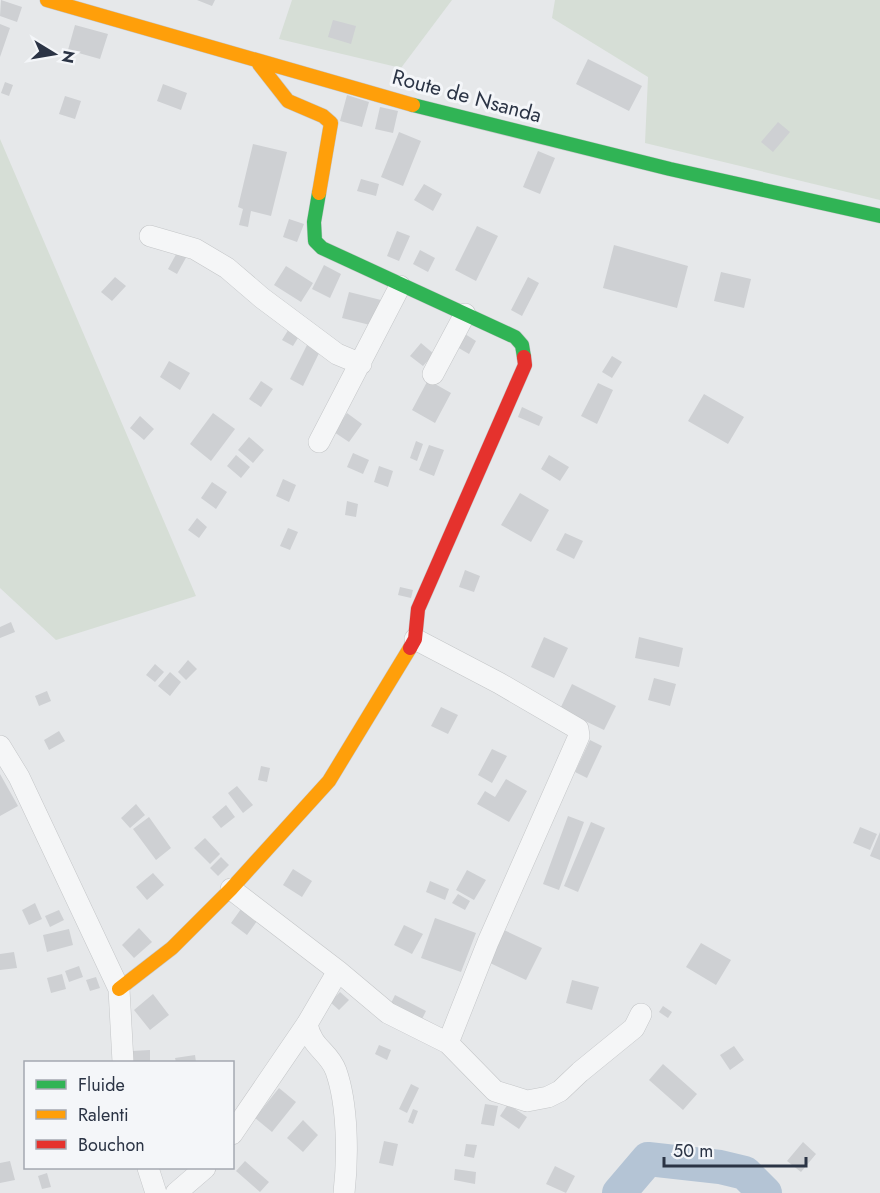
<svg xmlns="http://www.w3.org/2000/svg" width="880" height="1193" font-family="Jost,sans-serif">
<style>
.green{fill:#d6ded6}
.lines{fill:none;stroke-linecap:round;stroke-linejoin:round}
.river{stroke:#b4c4d5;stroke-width:34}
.building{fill:#ced0d3}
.street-casing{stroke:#c4c6c8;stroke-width:22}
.fast-casing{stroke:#c4c6c8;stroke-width:15}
.slow-casing{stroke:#c4c6c8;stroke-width:15}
.jam-casing{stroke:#c4c6c8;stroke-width:15}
.street{stroke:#f5f6f7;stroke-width:21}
.fast{stroke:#30b455;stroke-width:14}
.slow{stroke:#ff9f0a;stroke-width:14}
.jam{stroke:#e5322d;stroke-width:14}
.labels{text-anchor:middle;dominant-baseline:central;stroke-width:6;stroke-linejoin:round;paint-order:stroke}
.street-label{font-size:21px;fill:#2b3445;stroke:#f4f6f9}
</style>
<rect width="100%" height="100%" fill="#e6e8ea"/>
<path class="green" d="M292 0H452L401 68 279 39Z
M555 0H880V200L645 143 648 77 552 18Z
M0 139 196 596 56 640 0 588Z"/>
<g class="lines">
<path class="river" d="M619 1193 648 1159 720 1167 745 1173 765 1193"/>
</g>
<path class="building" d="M1 0 22 7 17 22 0 16Z
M197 0H215L212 6Z
M333 20 356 26 351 44 328 37Z
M0 24 10 28 0 57Z
M75 25 108 34 100 59 68 50Z
M588 59 642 86 629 111 576 84Z
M5 82 13 85 9 96 1 93Z
M163 84 187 93 181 110 157 101Z
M347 95 369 102 362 127 340 121Z
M65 96 81 101 75 119 59 114Z
M380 107 398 111 393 133 375 129Z
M778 122 790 132 773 152 761 142Z
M399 132 421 141 403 186 381 177Z
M253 144 287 152 271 216 251 211 248 227 239 225 243 209 238 207Z
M538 151 555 158 540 194 523 187Z
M361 179 379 184 376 196 357 191Z
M424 184 442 194 433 211 414 200Z
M289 219 304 224 297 242 283 237Z
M477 226 498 236 476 281 455 270Z
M397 231 410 236 399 261 387 256Z
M614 245 688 266 677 308 603 288Z
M179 249 188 254 177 274 168 269Z
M420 250 435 258 428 272 413 264Z
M324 265 341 274 330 298 312 289Z
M286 266 313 283 301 302 274 285Z
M721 272 751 279 744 308 714 301Z
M115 277 126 286 112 301 101 292Z
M528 277 539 283 522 316 511 310Z
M349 292 381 300 374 326 342 318Z
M290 327 301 333 293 346 282 340Z
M465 334 476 341 469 354 457 347Z
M310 339 323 345 303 386 290 379Z
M421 343 434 354 423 366 410 356Z
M612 356 622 362 612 378 602 372Z
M169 361 190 373 180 390 160 377Z
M428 380 451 393 435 423 412 410Z
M261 381 273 389 261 407 249 399Z
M598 383 613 390 597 424 581 416Z
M704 394 744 417 728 444 688 421Z
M522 407 543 417 539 426 518 417Z
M213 413 235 429 211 461 190 444Z
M347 413 362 424 349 442 334 432Z
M140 416 154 429 144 440 130 428Z
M249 437 264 450 253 463 238 450Z
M416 441 423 444 417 461 410 458Z
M429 445 444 450 434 476 419 470Z
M353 453 369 460 363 474 347 467Z
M236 455 250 467 241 478 227 466Z
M549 455 569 467 560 481 541 469Z
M379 466 393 471 388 487 374 482Z
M283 479 296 485 289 502 276 496Z
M212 482 227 492 216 509 201 498Z
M520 493 549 510 531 542 501 525Z
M347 501 358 504 356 517 345 515Z
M197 518 207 527 199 538 188 530Z
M288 528 298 532 290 550 280 546Z
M565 533 583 541 574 559 556 550Z
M465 570 480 576 474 592 459 587Z
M400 587 413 590 411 598 398 595Z
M11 622 15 632 0 638V627Z
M544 637 568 648 554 678 531 667Z
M639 637 683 648 679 667 635 658Z
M188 660 197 669 186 680 178 672Z
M155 664 164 672 155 682 146 675Z
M170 672 181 682 170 696 158 686Z
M654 678 676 684 670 706 648 700Z
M572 684 616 706 604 730 560 709Z
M47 691 51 701 39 706 35 696Z
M441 707 458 715 448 734 431 726Z
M59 731 65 741 49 750 44 740Z
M590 740 602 746 587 778 575 772Z
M492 749 507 756 492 783 478 775Z
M261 766 270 768 267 782 258 780Z
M0 774 18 806 0 816Z
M506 779 527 791 509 822 477 804 485 791 495 797Z
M237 786 253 805 243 813 228 793Z
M136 804 145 815 130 828 121 818Z
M226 805 235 817 221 828 212 817Z
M568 816 584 822 559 890 543 884Z
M149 817 171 848 156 860 133 829Z
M591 822 605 828 578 892 564 886Z
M860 827 877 834 870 850 853 843Z
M880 832V860L870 856Z
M205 838 220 854 210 864 194 848Z
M221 857 229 865 218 876 210 868Z
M293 869 312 881 302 897 283 885Z
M467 870 486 880 474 900 456 890Z
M153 873 164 885 147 900 136 887Z
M430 881 449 889 445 900 426 892Z
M458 894 470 901 465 910 452 903Z
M35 903 42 919 29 925 22 910Z
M241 909 257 921 247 935 231 923Z
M59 910 64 920 50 927 45 916Z
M435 918 476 933 461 972 421 958Z
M404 925 423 934 412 954 394 945Z
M139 928 152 942 134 958 122 945Z
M69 929 73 945 47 952 43 935Z
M504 930 542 948 526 980 488 962Z
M701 943 731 960 716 985 686 967Z
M14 952 17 968 0 970V954Z
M79 966 83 977 69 982 65 971Z
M62 974 66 989 51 993 47 978Z
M96 977 100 988 90 991 86 980Z
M572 980 599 987 592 1010 566 1003Z
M340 992 349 1000 339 1010 330 1002Z
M153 994 169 1015 150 1030 134 1010Z
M395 995 426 1011 420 1023 389 1007Z
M663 1006 672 1012 668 1018 659 1012Z
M379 1045 391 1050 387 1060 375 1054Z
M734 1046 744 1060 730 1070 720 1055Z
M150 1050V1062H133L132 1051Z
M195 1055 196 1062H176L175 1058Z
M663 1064 697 1094 683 1110 649 1080Z
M411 1084 419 1088 407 1113 399 1109Z
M279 1088 296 1102 272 1132 255 1118Z
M485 1104 498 1106 494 1126 481 1124Z
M508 1104 527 1117 519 1129 500 1116Z
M413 1109 418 1111 413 1124 408 1122Z
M303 1120 318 1135 303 1152 287 1138Z
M384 1141 398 1144 393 1166 379 1163Z
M803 1142 816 1154 801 1172 787 1161Z
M466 1144 477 1145 474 1158 464 1156Z
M10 1161 15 1180 0 1183V1163Z
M245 1161 269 1182 260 1192 236 1171Z
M555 1166 575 1176 566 1193 546 1184Z
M455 1169 476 1172 475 1184 454 1180Z
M47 1173 51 1187 42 1189 38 1176Z"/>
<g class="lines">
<g class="street-casing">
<path id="street" d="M150 236 195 249 227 268 262 298 337 354 361 364
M433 374 465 314
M319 442 400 286
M415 639 499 683 578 729 579 736 488 942 448 1043
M0 746 19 777 119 989 123 1062
M231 889 338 971 388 1013 448 1043 495 1091 527 1101 548 1097 560 1091 580 1072 634 1028 641 1014
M307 1024C312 1049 329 1051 336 1071 348 1105 348 1158 344 1193
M232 1134 307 1024 338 971
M148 1168 156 1193
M176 1193 205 1168"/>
</g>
<g class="fast-casing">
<path id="fast" d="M413 105 670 169 880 216
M319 193 314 222 315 241 322 248 515 337 522 345 524 357"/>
</g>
<g class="slow-casing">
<path id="slow" d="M47 0 413 105
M259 64 288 101 323 116 331 123 319 193
M119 989 172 948 231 889 329 781 410 648"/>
</g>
<g class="jam-casing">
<path id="jam" d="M410 648 415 639 418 609 525 365 524 357"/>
</g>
<use href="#street" class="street"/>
<use href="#fast" class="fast"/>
<use href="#slow" class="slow"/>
<use href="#jam" class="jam"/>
</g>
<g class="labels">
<g class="street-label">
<text transform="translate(467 96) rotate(15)">Route de Nsanda</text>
</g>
</g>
<rect x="24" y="1061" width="210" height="108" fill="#f4f6f9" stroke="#a4a8b1" stroke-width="1.5"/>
<rect x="36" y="1080" width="30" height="9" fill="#30b455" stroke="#a4a8b1" stroke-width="1.5"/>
<text x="78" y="1091" font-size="18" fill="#2b3445">Fluide</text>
<rect x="36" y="1110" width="30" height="9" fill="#ff9f0a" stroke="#a4a8b1" stroke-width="1.5"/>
<text x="78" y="1121" font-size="18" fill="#2b3445">Ralenti</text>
<rect x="36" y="1140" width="30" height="9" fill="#e5322d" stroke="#a4a8b1" stroke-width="1.5"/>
<text x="78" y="1151" font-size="18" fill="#2b3445">Bouchon</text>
<g transform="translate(54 54) rotate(101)" stroke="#f4f6f9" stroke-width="4.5" paint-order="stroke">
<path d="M0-4.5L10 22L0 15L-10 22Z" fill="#2b3445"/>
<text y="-9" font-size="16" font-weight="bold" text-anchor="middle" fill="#2b3445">N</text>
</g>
<path d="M664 1157v9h142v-9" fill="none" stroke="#2b3445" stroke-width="3"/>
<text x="673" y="1157" font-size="18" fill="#2b3445" stroke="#f4f6f9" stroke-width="4.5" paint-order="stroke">50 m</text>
</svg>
